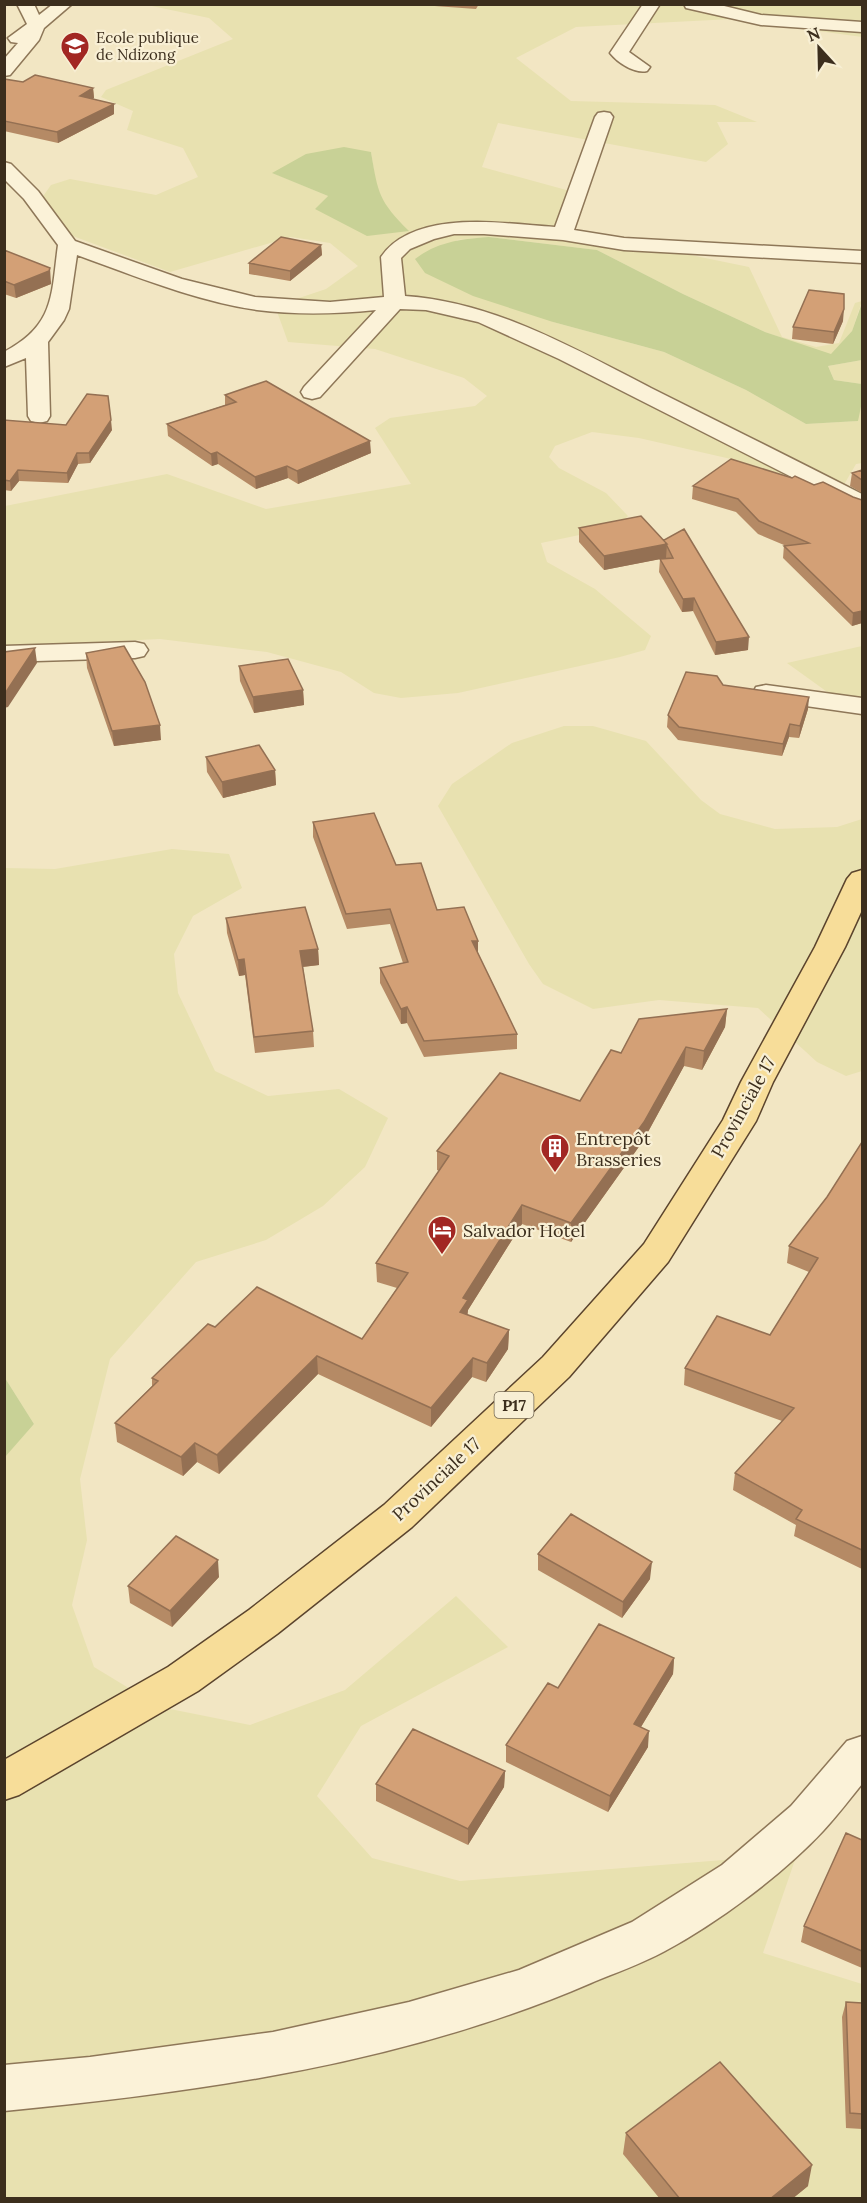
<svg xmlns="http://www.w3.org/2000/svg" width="867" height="2203" font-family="Lora,serif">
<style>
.farmland{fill:#e8e1b0;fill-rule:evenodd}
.green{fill:#c8d196}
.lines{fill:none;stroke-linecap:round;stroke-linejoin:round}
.minor-casing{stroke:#8e7758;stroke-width:3}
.major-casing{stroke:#5b442d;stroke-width:3}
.minor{fill:#fbf2d8;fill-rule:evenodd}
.major{fill:#f7dd99;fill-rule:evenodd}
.wall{fill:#b58a65}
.shaded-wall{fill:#947053}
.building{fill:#d3a076;stroke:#947053;stroke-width:1.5}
.labels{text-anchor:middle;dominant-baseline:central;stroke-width:4.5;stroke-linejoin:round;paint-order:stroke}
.far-poi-label{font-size:15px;fill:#3c2e1d;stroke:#f8efd4;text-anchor:start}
.shield{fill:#f8efd4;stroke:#746854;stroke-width:1.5}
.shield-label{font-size:16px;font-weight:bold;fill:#3c2e1d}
.street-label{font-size:18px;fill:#3c2e1d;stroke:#f8efd4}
.poi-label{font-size:18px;fill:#3c2e1d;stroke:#f8efd4;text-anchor:start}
</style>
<rect width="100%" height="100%" fill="#f2e6c3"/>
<path class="farmland" d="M147 5H862V37L732 19 576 27 516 58 571 101 715 105 757 122H717L728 144 706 162 498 123 482 167 570 191 554 227 749 267 782 337 816 347 839 343 855 303 862 301 852 331 831 355 765 332 683 294 597 250 489 237 456 240 553 322 664 352 746 390 806 424 857 421 862 402V463L856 464 842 488 791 480 731 459 639 438 592 432 555 446 549 457 559 468 606 493 628 516 618 527 541 543 547 562 595 589 651 636 645 650 620 657 458 693 401 698 374 693 341 672 267 652 160 639 76 643 5 655V506L167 474 266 509 411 484 375 428 390 418 475 406 487 396 464 378 375 349 288 342 275 306 326 289 358 266 330 243 291 237 170 272 62 232 39 202 51 185 70 179 156 195 198 177 183 148 127 130 133 111 101 97 106 90 233 39 209 18ZM371 152 376 185 386 208 408 231 316 209 328 196 273 173Z
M862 360V384L834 380 828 366Z
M862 646V717L787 663Z
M564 726H593L646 741 701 800 720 814 775 829 837 827 862 819V1071L846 1076 817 1062 758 1008 659 1000 593 1009 543 984 529 964 438 806 452 784 512 743Z
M172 849 229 854 242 888 193 916 174 954 178 993 215 1071 268 1096 339 1089 388 1118 365 1167 323 1206 266 1240 196 1262 110 1359 80 1479 87 1540 72 1605 94 1667 160 1707 250 1725 345 1690 456 1596 508 1647 361 1726 317 1796 372 1858 460 1881 797 1854 763 1953 862 1984V2019L842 2018 844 2067 862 2060V2198H5L4 1457 34 1424 5 1378V868L55 869Z"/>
<path class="green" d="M344 147 371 152C378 194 379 201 409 231L367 236 315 209 328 196 272 173 306 154Z
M489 237 597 250 683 294 765 332 831 354 852 331 862 303V360L828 366 834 380 862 384V402L858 421 806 424 746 390 664 352 553 322 473 296 425 273 415 259C437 242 461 239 489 237Z
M5 1378 34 1424 5 1457Z"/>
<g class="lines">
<g class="minor-casing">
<path id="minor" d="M17 4H34L39 15 53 4H72L44 28 39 40 10 75 4 76V59L18 43 11 42 8 38 27 24Z
M643 4H660L629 52 650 67 647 71C635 74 618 63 610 53Z
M684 4H716L761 15 862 22V32L761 25 686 8Z
M604 112 610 113 613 117 574 230 624 238 862 251V263L624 250 563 240 484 234H454L434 239 410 249 401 258 405 296C494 302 573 348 651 388 721 423 792 458 862 494V510L853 508 559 359 478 322 426 310 400 309 320 397 312 399 304 397 301 392 304 387 376 310C336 314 297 315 257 310 196 301 135 276 77 255L69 309 64 320 48 342 50 416 47 421 39 423 31 421 28 416 26 358 4 367V352C55 325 51 296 58 245L24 199 4 179V162L11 164 38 191 75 241 182 279 255 297 330 302 384 297 381 257C415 208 505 224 555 227L595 117 598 113Z
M135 642 144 644 148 650 144 656 135 658 4 662V646Z
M766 685 862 698V714L756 699 753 693 756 687Z
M862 1736V1784C849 1800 837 1816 823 1831 782 1875 717 1923 665 1951 641 1964 615 1973 591 1983 406 2063 203 2092 4 2111V2065L90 2057 273 2032 409 2002 519 1970 632 1922 722 1865 791 1806 847 1741Z"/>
</g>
<g class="major-casing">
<path id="major" d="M862 870V910L845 947 773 1082 756 1121 668 1262 569 1377 412 1527 277 1634 198 1691 19 1795 4 1800V1760L168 1667 249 1610 384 1505 543 1357 644 1244 723 1120 741 1082 815 947 847 879 852 873Z"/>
</g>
<use href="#minor" class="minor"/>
<use href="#major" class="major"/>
</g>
<path class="wall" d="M407 4H479L476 9Z
M4 79 23 82 93 88 94 98 93 99 114 104V114L58 143 4 131Z
M321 245 322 255 290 281 249 274V263Z
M4 250 51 281V284L16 298 4 294Z
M843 321 833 344 792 339 793 327Z
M225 395 371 453 298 484 288 478 256 489 218 464 212 466 168 436 167 424 225 405Z
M4 420 112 430 90 463 78 464 68 483 19 481 11 491 4 490Z
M862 470V493L850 486 852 473Z
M792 478 862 623 852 626 783 558 784 545 758 534 736 512 692 499 693 486Z
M579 528 664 541V540L748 650 715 655 693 611 682 612 659 572 660 559 604 570 579 542Z
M86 653 161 740 114 746 87 668Z
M239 666 303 690 304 705 254 713 240 681Z
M723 685 808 709 799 738 789 737 782 756 678 740 667 727 668 715Z
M206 757 275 770 276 785 223 798 207 772Z
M313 822 396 865 478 953 517 1034V1049L424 1057 407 1023 401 1024 380 983V968L403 963 390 924 347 929 313 837Z
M226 918 318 949 319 965 303 967 313 1031 314 1047 255 1053 245 975 239 976 227 933Z
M727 1009 725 1027 702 1070 684 1066 643 1141 571 1242 522 1224 468 1310 467 1315 509 1330 508 1349 486 1382 472 1377 431 1427 318 1374 219 1474 197 1462 183 1476 117 1442 115 1423 152 1386V1378L215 1327 362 1339 397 1288 377 1282 376 1263 439 1171 437 1170V1151L580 1101 621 1053Z
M862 1142V1569L794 1536 796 1525 733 1490 735 1473 782 1421 684 1385 685 1368 770 1335 809 1272 787 1263 789 1246 827 1197Z
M538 1554 650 1579 622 1618 538 1570Z
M219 1577 172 1627 130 1603 128 1586Z
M674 1658 673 1674 641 1727 648 1747 608 1812 506 1762V1745Z
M505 1771 504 1787 468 1845 376 1801V1784Z
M862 1840V1968L801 1942 804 1926Z
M846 2002 862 2003V2129L846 2128 842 2017Z
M626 2133 808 2186 792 2199H660L623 2154Z"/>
<path class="shaded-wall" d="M93 88 94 98 81 106 80 96Z
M114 104V114L58 143 57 132Z
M321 245 322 255 290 281V271Z
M50 268 51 284 16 298 14 285Z
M844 309 843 321 833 344 834 332Z
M111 420 112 430 90 463 89 453Z
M370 441 371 453 298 484 297 471Z
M217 452 218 464 212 466 211 454Z
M77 453 78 464 68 483 67 473Z
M287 466 288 478 256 489 255 477Z
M18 470 19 481 11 491 10 481Z
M667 544 666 558 604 570V556Z
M694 598 693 611 682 612 683 599Z
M862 611V623L852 626 853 613Z
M749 637 748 650 715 655 716 642Z
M35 648 37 663 8 707 4 708V693Z
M303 690 304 705 254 713 253 697Z
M809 697 808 709 799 738 800 726Z
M790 724 789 737 782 756 783 744Z
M160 725 161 740 114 746 112 731Z
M275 770 276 785 223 798 222 782Z
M472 941H478V956Z
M318 949 319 965 301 967 300 951Z
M244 959 245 975 239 976 238 960Z
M407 1007V1023L401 1024V1009Z
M727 1009 725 1027 702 1070 704 1051Z
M686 1047 684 1066 643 1141 571 1242V1223Z
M522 1205V1224L468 1310 467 1319 460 1312 463 1298Z
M509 1330 508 1349 486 1382 487 1363Z
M317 1356 318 1374 219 1474 217 1455Z
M473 1358 472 1377 431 1427V1408Z
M195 1443 197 1462 183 1476 181 1457Z
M218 1560 219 1577 172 1627 170 1611Z
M652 1562 650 1579 622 1618 623 1602Z
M674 1658 673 1674 633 1740 634 1724Z
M649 1731 648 1747 608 1812 610 1796Z
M505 1771 504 1787 468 1845V1829Z
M812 2165 808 2186 792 2199H770Z"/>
<path class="building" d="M35 75 93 88 80 96 114 104 57 132 4 121V79L23 82Z
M281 237 321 245 290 271 249 263Z
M4 250 50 268 49 271 14 285 4 281Z
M809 290 844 294V309L834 332 793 327Z
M266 381 370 441 297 471 287 466 255 477 217 452 211 454 167 424 236 402 225 395Z
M87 394 108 396 111 420 89 453H77L67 473 18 470 10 481 4 480V420L66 425Z
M731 459 792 478 795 476 814 485 823 482 853 497 862 500V611L853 613 784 546 809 543 759 521 738 499 693 486Z
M862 470V480L852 473Z
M641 516 667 544 604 556 579 528Z
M684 529 749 637 716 642 694 598 683 599 660 559 673 558 664 540Z
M124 646 145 682 160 725 112 731 86 653Z
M35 648 6 692 4 693V652Z
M288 659 303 690 253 697 239 666Z
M686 672 717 676 723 685 809 697 800 726 790 724 783 744 679 727 668 715Z
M259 745 275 770 222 782 206 757Z
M374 813 396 865 421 863 437 910 464 907 478 941H472L517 1034 424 1041 407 1007 401 1009 380 968 408 962 390 909 346 914 313 822Z
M305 907 318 949 300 951 313 1031 254 1037 244 959 238 960 226 918Z
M727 1009 704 1051 686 1047 644 1122 571 1223 522 1205 463 1298 468 1300 460 1312 509 1330 487 1363 473 1358 431 1408 317 1356 217 1455 195 1443 181 1457 115 1423 158 1381 152 1378 208 1324 215 1327 257 1287 362 1339 408 1273 376 1263 449 1156 437 1151 500 1073 580 1101 611 1050 621 1053 639 1019Z
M862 1142V1550L796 1519 802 1510 735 1473 794 1408 685 1368 717 1316 770 1335 818 1258 789 1246 827 1197Z
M571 1514 652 1562 623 1602 538 1554Z
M176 1536 218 1560 170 1611 128 1586Z
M599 1624 674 1658 634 1724 649 1731 610 1796 506 1745 548 1683 558 1688Z
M413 1729 505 1771 468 1829 376 1784Z
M846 1833 862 1840V1951L804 1926Z
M846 2002 862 2003V2114L850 2113Z
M720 2062 812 2165 770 2199H680L626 2133Z"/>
<defs>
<g id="school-pin" transform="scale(1.5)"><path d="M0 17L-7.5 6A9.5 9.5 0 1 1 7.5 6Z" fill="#a22723" stroke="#f8efd4"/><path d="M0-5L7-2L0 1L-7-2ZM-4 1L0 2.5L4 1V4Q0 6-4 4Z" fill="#fff"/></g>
<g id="building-pin" transform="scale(1.5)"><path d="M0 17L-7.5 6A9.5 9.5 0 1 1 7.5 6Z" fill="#a22723" stroke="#f8efd4"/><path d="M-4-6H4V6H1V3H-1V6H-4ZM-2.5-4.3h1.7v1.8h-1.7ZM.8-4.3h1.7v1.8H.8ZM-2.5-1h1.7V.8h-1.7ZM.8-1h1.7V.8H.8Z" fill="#fff"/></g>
<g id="hotel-pin" transform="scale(1.5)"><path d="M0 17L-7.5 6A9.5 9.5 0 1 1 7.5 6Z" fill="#a22723" stroke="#f8efd4"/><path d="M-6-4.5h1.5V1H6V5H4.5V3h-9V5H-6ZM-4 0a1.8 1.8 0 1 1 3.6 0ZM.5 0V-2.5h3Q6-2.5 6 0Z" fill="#fff"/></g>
</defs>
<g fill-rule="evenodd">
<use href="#school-pin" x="75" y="46"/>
<use href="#building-pin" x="555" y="1148"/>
<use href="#hotel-pin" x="442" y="1230"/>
</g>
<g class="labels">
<g class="far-poi-label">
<text x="96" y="37">Ecole publique<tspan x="96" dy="17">de Ndizong</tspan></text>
</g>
<rect class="shield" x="494.5" y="1392" width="39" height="26" rx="4.5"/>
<g class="shield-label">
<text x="514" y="1405">P17</text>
</g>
<g class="street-label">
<text transform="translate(743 1107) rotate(-61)">Provinciale 17</text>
<text transform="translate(436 1479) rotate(-43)">Provinciale 17</text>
</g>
<g class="poi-label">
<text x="576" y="1138">Entrepôt<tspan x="576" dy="21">Brasseries</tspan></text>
<text x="463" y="1230">Salvador Hotel</text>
</g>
</g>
<rect width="867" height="2203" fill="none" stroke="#3c2e1d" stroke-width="12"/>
<g transform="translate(819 48) rotate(338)" stroke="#f8efd4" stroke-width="4.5" paint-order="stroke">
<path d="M0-4.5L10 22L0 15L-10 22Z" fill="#3c2e1d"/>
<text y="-9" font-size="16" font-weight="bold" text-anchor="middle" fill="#3c2e1d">N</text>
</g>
</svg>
